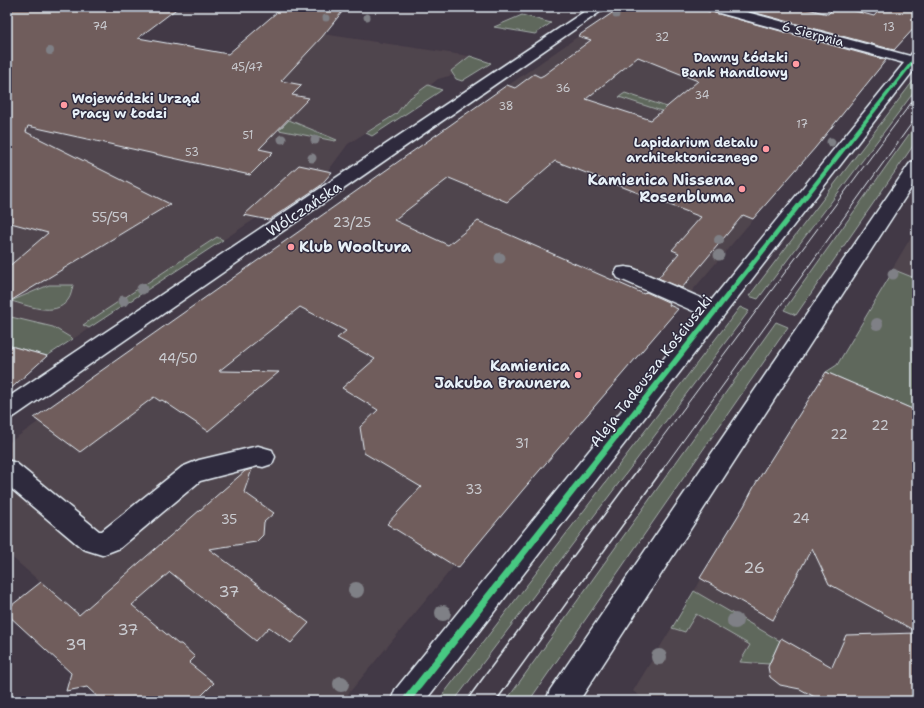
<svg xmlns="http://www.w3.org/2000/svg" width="924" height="708" font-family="'Shantell Sans',sans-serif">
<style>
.built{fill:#50444d}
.green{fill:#5f685c;stroke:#a4acaa}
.building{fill:#6f5d5c;stroke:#e8f1f8;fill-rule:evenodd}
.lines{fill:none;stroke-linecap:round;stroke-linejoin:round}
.minor-casing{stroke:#e8f1f8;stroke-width:3}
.major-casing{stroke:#e8f1f8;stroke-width:3}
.minor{fill:#2f2a3d;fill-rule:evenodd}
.major{fill:#2f2a3d;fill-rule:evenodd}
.tram-far1{stroke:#e8f1f8;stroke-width:1}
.tram{stroke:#e8f1f8;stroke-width:1.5}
.cycleway-casing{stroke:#2f2a3d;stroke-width:2}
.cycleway{fill:#46c982;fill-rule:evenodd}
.tree{fill:#7f8086}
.poi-dot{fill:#ff9aa2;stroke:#2f2a3d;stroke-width:1.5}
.labels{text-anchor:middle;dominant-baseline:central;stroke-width:3;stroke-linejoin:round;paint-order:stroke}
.far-number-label{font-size:11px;fill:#caccd1}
.far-street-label{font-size:13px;fill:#e8f1f8;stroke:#2f2a3d}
.far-poi-label{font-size:13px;font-weight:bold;fill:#e8f1f8;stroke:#2f2a3d;text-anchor:end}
.number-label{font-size:13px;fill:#caccd1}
.poi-label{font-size:15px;font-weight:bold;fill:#e8f1f8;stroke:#2f2a3d;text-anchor:end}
.street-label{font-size:15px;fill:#e8f1f8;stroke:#2f2a3d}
.near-number-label{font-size:16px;fill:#caccd1}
</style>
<rect width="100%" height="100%" fill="#423946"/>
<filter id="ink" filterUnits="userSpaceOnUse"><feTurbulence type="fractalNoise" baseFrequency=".025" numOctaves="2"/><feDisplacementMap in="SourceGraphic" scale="8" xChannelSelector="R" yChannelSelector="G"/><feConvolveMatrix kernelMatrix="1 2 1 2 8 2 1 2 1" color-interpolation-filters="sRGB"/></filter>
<g filter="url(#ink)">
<path class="built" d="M620 7H684L840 117 522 491 457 567 454 566 344 699 328 701H177L7 553V444L38 422 34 418Z
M263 25 469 56 491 63 462 81 456 79 453 75 438 79 396 113 348 144 328 171 44 358 7 346V67L201 79Z
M917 227V279L892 269Z
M826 372 917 411V701H643L644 699 633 691 698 585 701 579 700 578 744 506 755 485 756 486 777 452H776L797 417H799Z"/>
<path class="green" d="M522 15 551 23 535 34 494 27Z
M470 56 491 63 462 81 456 79 451 71Z
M917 76V88L758 299 749 296Z
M428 85 442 90 372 136 366 133 396 114 407 100Z
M625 93 697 117 692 121 619 97Z
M289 120 337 140 335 141 279 130Z
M917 123V140L796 315 784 310Z
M217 237 223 240 89 328 83 325Z
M892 269 917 279V411L826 372 837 365 890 276 889 274Z
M49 285H73C72 290 71 296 68 300 55 318 27 305 11 301Z
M740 307 749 311 454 701H438Z
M11 317 53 327 73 339 47 356 7 345V321Z
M776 322 788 327 529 701H506Z
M694 591 780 641 769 664 740 662 750 645 696 614 685 632 672 628Z"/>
<path class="building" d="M7 7H179L138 38 228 54 283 7H346L322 37 281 81 302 85 292 95 309 98 259 149 273 152 250 175 28 126 26 132 170 204 7 303V268L48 233 7 222Z
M621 7H705L708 11 886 60 815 148 753 219 743 215 682 288 658 278 679 253 672 250 701 217 555 161 507 202 449 178 394 220 448 245 478 221 644 294 646 292 670 303 669 305 678 309 522 491 458 568 387 524 421 487 364 453 360 427 378 410 342 388 375 359 337 338 346 331 300 307 219 371 279 372 208 431 162 400 160 401 154 397 80 452 34 418 507 85 515 88 534 74 540 77 544 75 591 40 578 36ZM638 57 698 81 651 120 586 99Z
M734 7H800L828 14 835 7H840L874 16 882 7H917V25L894 50Z
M299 165 332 172 320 186 269 220 244 215Z
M7 345 47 356 7 392Z
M826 372 917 411V632L829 584 812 548 773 620 700 578 744 506 756 483Z
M252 469 244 492 274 513 264 522 263 535 256 542 209 549 309 623 291 643 269 627 256 641 170 572 132 605 178 644H181L195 657 189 663 214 683 196 701H102L87 687 66 691 71 673 7 614V609L41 582 79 615 245 471Z
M917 633V701H822L800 689 780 685 770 677 768 667 781 638 832 667 846 635Z"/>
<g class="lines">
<g class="minor-casing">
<path id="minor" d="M706 7H728L910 56 912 53 917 52V66L425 701H391L395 690 700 314 618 278 615 273 618 268 625 267 632 268 710 302 904 63 708 10Z
M917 161V179L579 701H546L550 690 908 166 911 162Z
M258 446 272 450 275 457 272 464 263 467 258 466 200 481 120 548 102 555 83 549 7 485V460L16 463 99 531H102L182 467 199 460Z"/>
</g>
<g class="major-casing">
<path id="major" d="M591 7H607L15 416 7 419V398Z"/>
</g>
<use href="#minor" class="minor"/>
<use href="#major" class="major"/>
<path class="tram-far1" d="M638 470 917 95
M662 470 917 116"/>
<path class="tram" d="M466 701 638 469
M496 701 663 469"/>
<g class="cycleway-casing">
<path id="cycleway" d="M916 55H917V59L411 701H402L403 698Z"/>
</g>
<use href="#cycleway" class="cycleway"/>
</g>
<g class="tree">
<circle cx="616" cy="15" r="3.5"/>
<circle cx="367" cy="17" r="3.5"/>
<circle cx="326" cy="18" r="3.5"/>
<circle cx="50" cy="51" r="4"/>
<circle cx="282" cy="139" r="4.5"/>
<circle cx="315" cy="140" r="4.5"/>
<circle cx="831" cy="142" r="4.5"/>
<circle cx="312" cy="158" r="4.5"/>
<circle cx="719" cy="240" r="5"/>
<circle cx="719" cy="255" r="5.5"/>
<circle cx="500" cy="258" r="5.5"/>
<circle cx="893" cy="274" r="5.5"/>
<circle cx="142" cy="289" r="5.5"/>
<circle cx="123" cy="301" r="5.5"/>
<circle cx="877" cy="324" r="6"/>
<circle cx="356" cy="590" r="8"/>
<circle cx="443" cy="613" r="8"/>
<circle cx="735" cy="621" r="8"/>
<circle cx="659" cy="657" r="8"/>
<circle cx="341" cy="684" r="8"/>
</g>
</g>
<g class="poi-dot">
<circle cx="796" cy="64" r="4"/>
<circle cx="64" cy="105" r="4"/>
<circle cx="766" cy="149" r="4"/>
<circle cx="742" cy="189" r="4"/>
<circle cx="291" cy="247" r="4"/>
<circle cx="578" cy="375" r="4"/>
</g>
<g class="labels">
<g class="far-number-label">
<text x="100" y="26">74</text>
<text x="889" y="27">13</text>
<text x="662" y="37">32</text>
<text x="247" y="67">45/47</text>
<text x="563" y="88">36</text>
<text x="702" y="95">34</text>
<text x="506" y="106">38</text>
<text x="802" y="124">17</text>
<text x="248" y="135">51</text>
<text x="192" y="152">53</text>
</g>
<g class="far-street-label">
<text transform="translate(813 34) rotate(15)">6 Sierpnia</text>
</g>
<g class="far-poi-label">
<text x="788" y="57">Dawny Łódzki<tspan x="788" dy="15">Bank Handlowy</tspan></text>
<text x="72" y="98" text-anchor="start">Wojewódzki Urząd<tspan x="72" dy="15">Pracy w Łodzi</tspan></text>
<text x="758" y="142">Lapidarium detalu<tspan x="758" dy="15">architektonicznego</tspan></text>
</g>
<g class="number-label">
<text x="110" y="217">55/59</text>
<text x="352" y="222">23/25</text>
<text x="178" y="358">44/50</text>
<text x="880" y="425">22</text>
<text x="839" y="434">22</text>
<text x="522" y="443">31</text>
<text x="474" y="489">33</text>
<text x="801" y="518">24</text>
<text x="229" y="519">35</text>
</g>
<g class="poi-label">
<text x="734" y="180">Kamienica Nissena<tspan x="734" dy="17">Rosenbluma</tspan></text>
<text x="299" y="247" text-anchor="start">Klub Wooltura</text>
<text x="570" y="366">Kamienica<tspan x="570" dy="17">Jakuba Braunera</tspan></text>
</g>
<g class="street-label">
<text transform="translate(304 209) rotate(-34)">Wólczańska</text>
<text transform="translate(651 371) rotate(-52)">Aleja Tadeusza Kościuszki</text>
</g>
<g class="near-number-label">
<text x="754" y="567">26</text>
<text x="229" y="591">37</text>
<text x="128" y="629">37</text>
<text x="76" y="644">39</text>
</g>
</g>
<rect width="924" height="708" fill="none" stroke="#2f2a3d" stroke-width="24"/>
<rect x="12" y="12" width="900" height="684" fill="none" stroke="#e8f1f8" stroke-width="1.5" filter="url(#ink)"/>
</svg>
